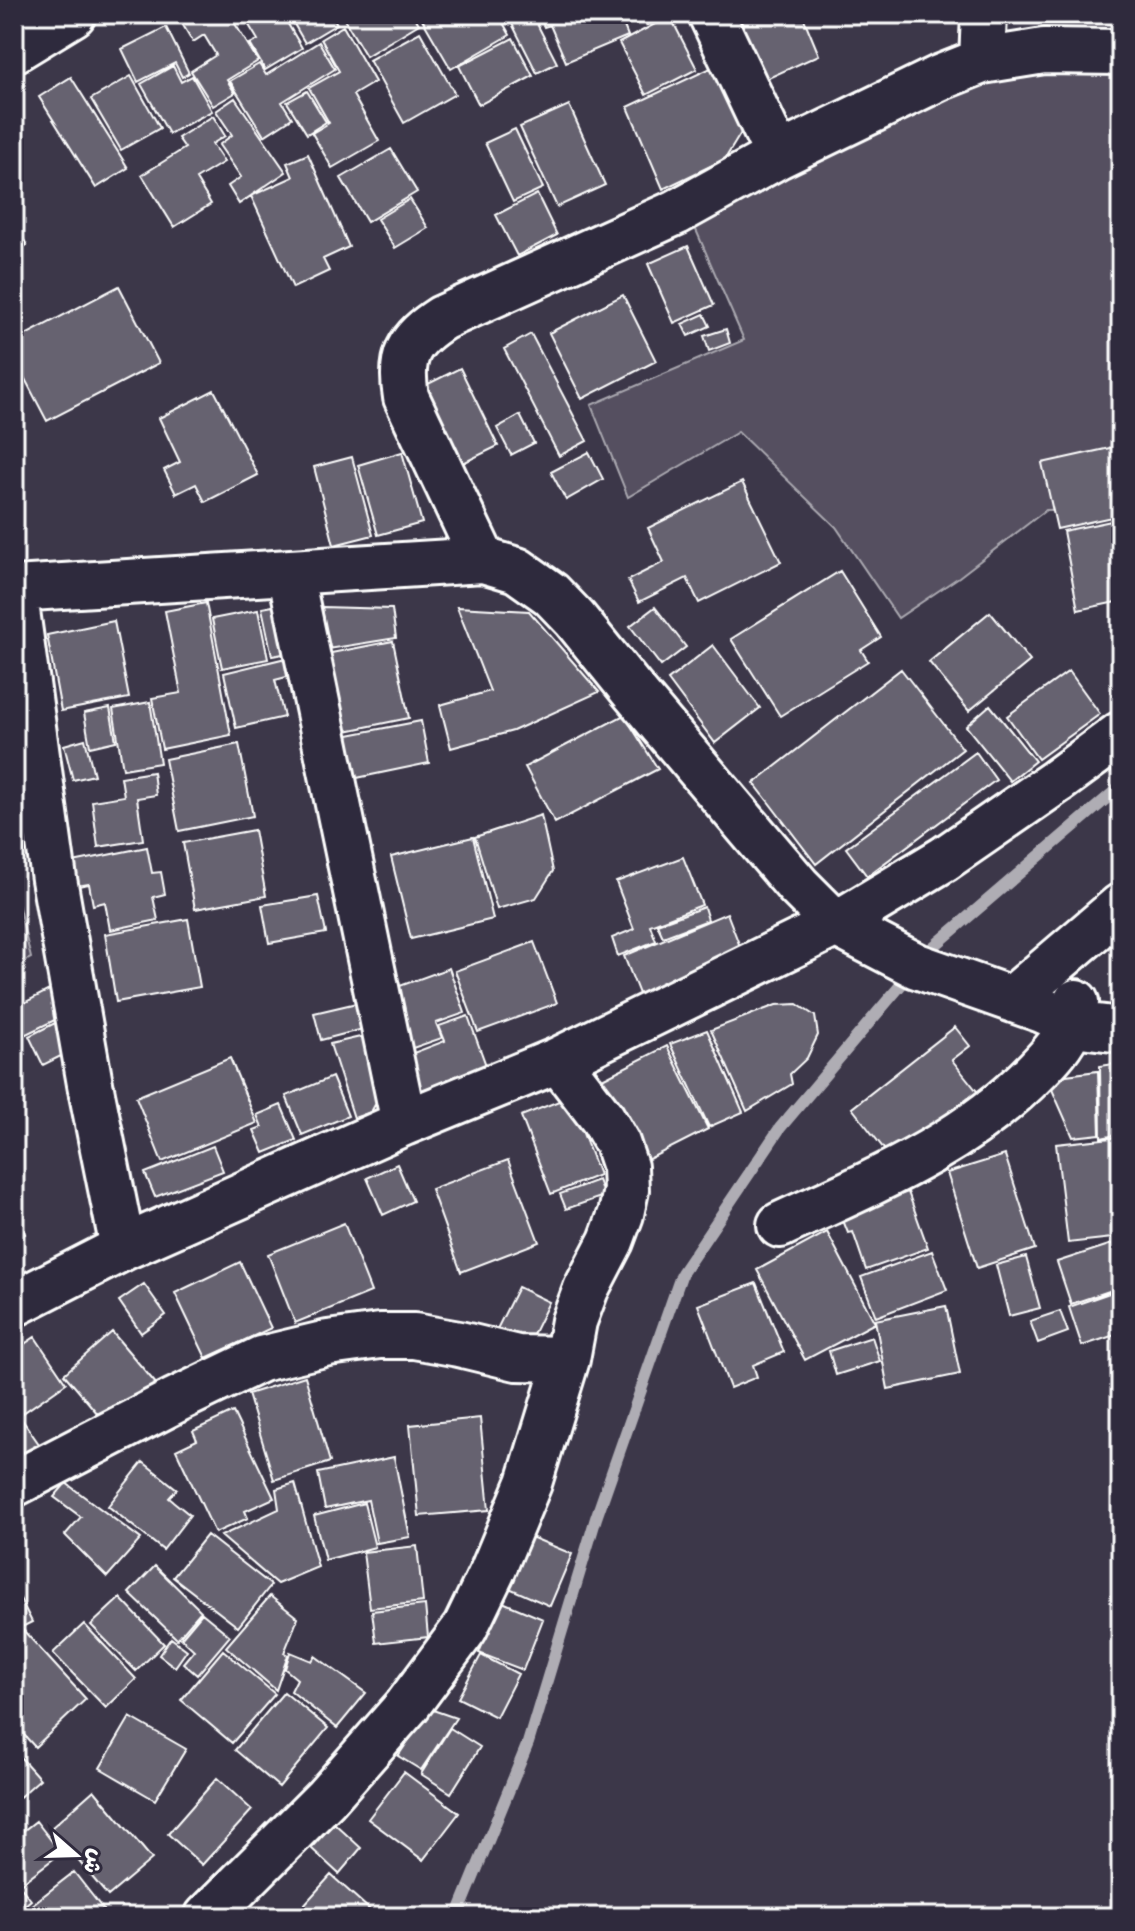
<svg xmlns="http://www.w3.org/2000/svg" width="1135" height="1931" font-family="Dekko,'Playpen Sans Arabic',sans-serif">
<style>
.grass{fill:#555060;stroke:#aaa8b0;stroke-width:2}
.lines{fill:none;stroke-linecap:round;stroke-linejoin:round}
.stream{stroke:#afadb4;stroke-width:12}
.building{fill:#666270;stroke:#fff;stroke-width:2}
.minor-casing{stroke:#fff;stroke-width:50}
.minor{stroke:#2f2a3d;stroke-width:44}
</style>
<rect width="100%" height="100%" fill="#3c3749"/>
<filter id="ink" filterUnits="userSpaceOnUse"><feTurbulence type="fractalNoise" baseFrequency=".0125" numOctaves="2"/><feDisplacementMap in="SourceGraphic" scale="16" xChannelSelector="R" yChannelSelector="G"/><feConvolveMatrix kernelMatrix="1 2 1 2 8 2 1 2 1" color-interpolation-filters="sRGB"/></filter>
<g filter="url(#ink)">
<path class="grass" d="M1017 65 1121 73V492L1091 509 1046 510 959 577 898 618 836 527 738 432 628 497 591 405 744 340 686 207Z
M14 760 24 827 14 860Z
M14 887 31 958 14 967Z"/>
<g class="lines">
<path class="stream" d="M923 959 932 948 1121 786
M457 1917 528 1743 596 1518 682 1273 780 1128 911 973"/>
</g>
<path class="building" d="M189 14H229L258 61 227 80 235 93 213 106 191 71 216 55 204 35 193 42 180 20Z
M231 14H304L288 24 302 48 265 70 250 44 258 40 244 17 236 22Z
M311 14H331L337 24 305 43 294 24Z
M341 14H413L419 24 366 56Z
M419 14H492L493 16 498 14 510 35 451 69Z
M507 14H532L557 63 537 73Z
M539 14H619L628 36 566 62 550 25 544 27Z
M642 14H670L647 25Z
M733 14H802L819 55 762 81Z
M670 16 697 69 646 95 619 43Z
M343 26 375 82 353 95 379 141 332 168 312 133 329 123 309 88 339 71 321 39Z
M166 27 189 73 182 77 175 63 138 82 122 49Z
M420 32 455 94 404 123 369 60Z
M513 38 533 76 479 105 459 66Z
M319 42 335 69 282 102 292 118 264 136 230 81 259 64 266 75Z
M173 66 181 82 192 76 212 111 169 134 141 84Z
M715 66 744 128 725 159 663 189 628 107Z
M131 76 160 128 121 150 91 99Z
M71 77 128 168 96 188 39 97Z
M307 91 326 122 307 134 287 102Z
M235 98 286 172 239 204 228 186 241 177 219 145 232 135 216 111Z
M569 105 605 185 557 207 520 127Z
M213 116 225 136 212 144 224 162 196 179 211 204 174 227 142 175 185 148 178 138Z
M515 129 543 188 513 202 485 143Z
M391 149 417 192 367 222 341 178Z
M308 154 349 247 323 259 329 271 293 288 251 196 293 177 287 163Z
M537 194 557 235 517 256 496 215Z
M410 199 428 228 395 248 377 219Z
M14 200 21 212 14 216Z
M14 223 27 245 14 252Z
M688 246 714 305 674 323 648 264Z
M119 286 159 363 47 421 14 358V341Z
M623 295 656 361 582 399 549 333Z
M704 314 710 326 688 336 682 324Z
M726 329 730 343 709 351 704 336Z
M531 334 587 441 559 456 504 349Z
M460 368 498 446 459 465 422 387Z
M214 390 258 475 205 502 196 484 176 494 164 470 180 462 159 418Z
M520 415 534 443 511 455 497 428Z
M1119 446 1121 454V515L1057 529 1042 463Z
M402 452 422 523 378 535 358 465Z
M589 452 603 479 566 500 551 472Z
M352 457 373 535 334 545 314 467Z
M742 482 781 562 699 603 687 578 639 602 628 580 664 562 648 528Z
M1121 519V601L1078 610 1063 531Z
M840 571 881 637 861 650 868 661 780 716 731 639Z
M206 603 231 735 162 749 152 698 181 693 165 611Z
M284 604 294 652 272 656 262 608Z
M322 607 392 609 396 638 328 649Z
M457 607 529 611 599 692 513 731 451 748 440 705 490 691Z
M655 607 686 647 661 666 630 626Z
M258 610 268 659 222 668 212 619Z
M990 612 1030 661 969 711 929 662Z
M114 621 129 698 61 711 47 635Z
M393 641 409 718 341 732 326 654Z
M713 645 760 708 715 743 668 680Z
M294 656 298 674 275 680 284 717 236 728 224 673Z
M901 669 963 749 816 864 754 783Z
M1069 671 1100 714 1038 759 1007 716Z
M150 702 160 763 123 769 113 709Z
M990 705 1035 761 1010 781 966 726Z
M110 708 116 741 90 747 84 713Z
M624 715 658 769 555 823 525 767Z
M421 721 429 763 352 779 343 736Z
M85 739 94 775 73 780 64 745Z
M239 744 253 816 179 831 165 759Z
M976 752 996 780 867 876 846 848Z
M153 772 156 795 137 798 143 840 98 847 92 801 124 796 121 777Z
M541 815 553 871 536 898 497 909 475 837Z
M254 830 266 896 195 909 183 843Z
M473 837 493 919 411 939 391 857Z
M147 847 152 873 161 872 165 894 153 897 158 920 110 930 105 902 93 905 89 884 72 887 68 863Z
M683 857 702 905 650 925 656 941 618 956 612 938 634 929 616 882Z
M318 896 326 933 269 943 262 905Z
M704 907 708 920 663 937 657 924Z
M727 913 744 957 641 999 624 956Z
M188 919 200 987 116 1002 105 934Z
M534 942 557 1003 478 1032 455 971Z
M449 968 465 1013 436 1023 442 1038 407 1050 386 991Z
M51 989 65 1015 14 1040V1008Z
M361 1002 367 1028 321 1040 314 1013Z
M797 1004 815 1016 818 1035 807 1058 790 1074 792 1084 747 1111 711 1030 776 1005Z
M468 1016 488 1071 423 1095 408 1055 445 1041 439 1026Z
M59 1021 73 1050 43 1065 29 1036Z
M955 1027 970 1046 952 1060 980 1095 895 1163 852 1108Z
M707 1030 743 1112 709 1127 670 1044Z
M369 1035 382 1092 371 1112 354 1118 330 1044Z
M667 1046 708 1129 643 1162 602 1079Z
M230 1058 257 1123 162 1162 136 1097Z
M1121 1063V1134L1101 1138 1100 1066Z
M1098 1071 1100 1134 1073 1137 1050 1085 1066 1075Z
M332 1077 348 1116 302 1135 286 1096Z
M569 1097 599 1175 551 1194 521 1116Z
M281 1105 296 1140 264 1153 254 1130 262 1127 257 1115Z
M1121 1137V1237L1068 1243 1056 1144Z
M213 1146 223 1171 155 1197 145 1173Z
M1005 1155 1035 1249 977 1268 947 1173Z
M508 1160 539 1242 461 1272 431 1189Z
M397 1164 413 1201 383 1215 367 1178Z
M598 1180 604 1196 566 1209 560 1194Z
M908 1192 928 1248 866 1270 853 1232 848 1233 841 1215Z
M14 1214 25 1234 14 1241Z
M344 1223 371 1292 295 1323 268 1254Z
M827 1232 875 1323 805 1360 757 1270Z
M1115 1243 1121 1262V1287L1071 1304 1057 1262Z
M932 1251 947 1290 876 1317 861 1277Z
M1026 1257 1040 1308 1009 1316 996 1265Z
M240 1262 271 1328 206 1358 175 1293Z
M756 1283 784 1352 753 1365 757 1377 730 1388 698 1305Z
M144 1284 166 1315 141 1333 119 1301Z
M518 1287 549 1302 527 1347 496 1331Z
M1121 1289V1333L1082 1346 1069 1307Z
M946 1306 960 1374 888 1389 875 1320Z
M1060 1311 1068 1332 1038 1343 1030 1321Z
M112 1332 157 1385 109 1427 64 1374Z
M35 1337 66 1383 23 1413 14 1400V1351Z
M872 1337 880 1361 836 1375 829 1351Z
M305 1376 330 1462 274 1480 248 1394Z
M14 1408 39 1444 14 1461Z
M233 1412 274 1498 245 1511 248 1518 215 1533 176 1450 197 1440 193 1431Z
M480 1418 489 1510 419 1516 410 1425Z
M394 1457 410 1537 377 1543 368 1500 325 1509 318 1473Z
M143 1462 177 1489 169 1498 190 1515 163 1550 108 1506Z
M66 1483 141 1539 107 1577 65 1535 81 1517 54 1497Z
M295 1483 318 1567 277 1584 221 1536 279 1509 276 1489Z
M364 1503 375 1547 325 1560 314 1516Z
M207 1535 271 1585 238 1627 173 1577Z
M531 1537 572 1554 550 1606 509 1588Z
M417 1546 423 1602 370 1608 363 1552Z
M155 1566 201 1611 177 1639 129 1593Z
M14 1587 32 1622 14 1631Z
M270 1596 298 1618 284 1653 288 1655 276 1690 226 1647Z
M120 1598 164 1644 136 1671 91 1625Z
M500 1601 543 1619 523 1670 479 1653Z
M425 1605 428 1637 376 1643 372 1611Z
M202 1613 230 1636 197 1675 183 1663 194 1650 181 1638Z
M84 1624 136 1679 106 1708 53 1653Z
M23 1630 86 1699 35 1747 14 1724V1638Z
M171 1638 187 1650 175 1667 159 1655Z
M223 1650 275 1694 232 1743 181 1700Z
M290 1652 312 1661 315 1656 366 1693 337 1728 291 1691 297 1679 285 1669Z
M481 1655 518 1674 496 1717 458 1698Z
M284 1692 328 1728 279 1787 235 1750Z
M430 1709 456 1718 421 1770 398 1756Z
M130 1717 186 1749 155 1800 100 1768Z
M450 1728 480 1747 451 1793 421 1774Z
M14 1750 40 1779 14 1802Z
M404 1772 459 1813 423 1860 368 1819Z
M217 1778 252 1810 202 1865 168 1834Z
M94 1790 152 1859 108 1896 51 1828Z
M36 1821 61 1853 19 1885 31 1900 14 1914V1838Z
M334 1823 361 1848 339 1874 311 1848Z
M74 1872 109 1917H16Z
M331 1875 378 1917H293Z"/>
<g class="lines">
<g class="minor-casing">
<path id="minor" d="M711 14 778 156
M984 14 982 61 1044 51 1121 52
M14 50 73 14
M483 560 406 397C399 356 408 340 442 318L677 212 778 156 939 78 982 61
M290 572 404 1123
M14 589 483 560 517 570 551 594 575 619 633 691 798 886 836 924 917 966 1042 1010 1073 1024 1121 1030
M14 589 54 879 90 1084 123 1248
M1012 999 1121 906
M780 1225C873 1182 965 1145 1037 1070 1050 1057 1063 1043 1070 1026 1074 1019 1074 1010 1076 1002
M14 1304 123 1248 404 1123 558 1060 836 924 944 859 1057 781 1121 734
M14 1484 176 1400 261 1359 328 1343 380 1336H414L459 1344 517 1358 567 1359
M207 1917 326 1798 407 1706 465 1628 492 1572 529 1483 567 1359 574 1321 586 1289 611 1241 621 1214 626 1190 625 1167 617 1143 603 1119 558 1060"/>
</g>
<use href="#minor" class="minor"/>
</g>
</g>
<rect width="1135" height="1931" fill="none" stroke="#2f2a3d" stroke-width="48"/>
<rect x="24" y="24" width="1087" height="1883" fill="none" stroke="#fff" stroke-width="3" filter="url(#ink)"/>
<g transform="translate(76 1855) rotate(110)" stroke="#2f2a3d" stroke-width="6" paint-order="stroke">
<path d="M0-6L14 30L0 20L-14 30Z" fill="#ffffff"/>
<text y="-12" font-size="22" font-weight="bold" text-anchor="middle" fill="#ffffff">ش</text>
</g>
</svg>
